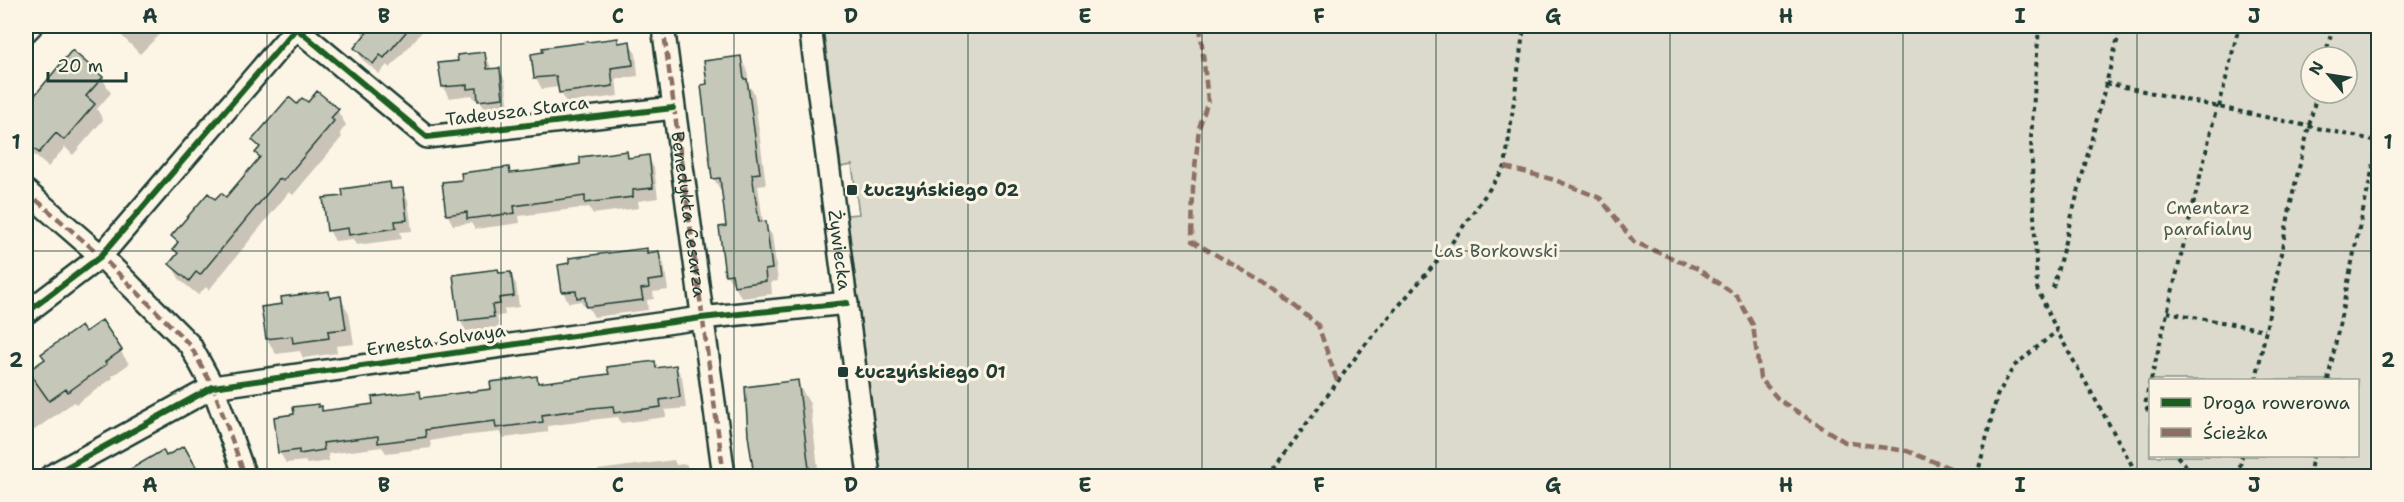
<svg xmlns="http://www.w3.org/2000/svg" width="2404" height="502" font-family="'Shantell Sans',sans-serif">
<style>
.green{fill:#dcdacc;stroke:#7e8c80;stroke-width:1.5;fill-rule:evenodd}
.shadow{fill:#0003}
.building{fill:#c5c7b9;stroke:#1f3d34;stroke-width:1.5}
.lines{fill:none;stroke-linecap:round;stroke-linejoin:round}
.street-casing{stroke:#1f3d34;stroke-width:26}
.path{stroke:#1f3d34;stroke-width:4;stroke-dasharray:4.5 4.5;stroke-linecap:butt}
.street{stroke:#fcf5e5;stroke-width:21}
.quiet{stroke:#8d6e63;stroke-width:4.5;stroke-dasharray:9 4.5;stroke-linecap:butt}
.cycleway-casing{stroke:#fcf5e5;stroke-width:10}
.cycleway{stroke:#1b5e20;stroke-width:6}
.grid{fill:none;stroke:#1f3d34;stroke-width:1.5;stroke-opacity:0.55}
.poi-dot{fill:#1f3d34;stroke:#fcf5e5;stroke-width:2}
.labels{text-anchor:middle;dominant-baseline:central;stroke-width:6;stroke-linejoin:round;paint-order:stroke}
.street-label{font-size:18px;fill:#1f3d34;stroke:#fcf5e5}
.poi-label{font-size:18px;font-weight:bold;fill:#1f3d34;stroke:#fcf5e5;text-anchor:start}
.park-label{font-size:18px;fill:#455c52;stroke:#fcf5e5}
.neatline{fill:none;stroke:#1f3d34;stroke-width:2}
.grid-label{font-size:20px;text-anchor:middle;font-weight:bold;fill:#1f3d34}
</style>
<rect width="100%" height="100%" fill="#fcf5e5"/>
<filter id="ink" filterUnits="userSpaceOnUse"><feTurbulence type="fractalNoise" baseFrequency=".0167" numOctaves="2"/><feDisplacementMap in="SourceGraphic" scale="12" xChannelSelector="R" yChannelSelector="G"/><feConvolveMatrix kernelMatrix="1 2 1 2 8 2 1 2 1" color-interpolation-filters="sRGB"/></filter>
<g filter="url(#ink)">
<path class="green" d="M823 26H2378V476H881L847 215 859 214 852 165 841 167ZM2311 57H2347V93H2311ZM2358 380V456H2150V380Z"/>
<path class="shadow" d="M112 26H168L140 54Z
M360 26H427L390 68 387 65 379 74 362 59 356 48 364 38Z
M617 40 619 44 629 43 636 54 638 76 616 79 618 96 566 103 559 87 542 89 536 78 533 55Z
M72 52 102 78 111 93 97 109 103 120 73 155 65 147 48 167 26 148V107Z
M485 53 492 70 499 69 505 80 509 108 486 111 479 99 475 100 472 95 449 98 443 87 440 64 460 62Z
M740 58 747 70 749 86 754 93 766 185 758 186 763 223 772 235 778 281 771 282 772 294 742 298 726 274 728 227 723 191H721L714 179 709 85Z
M308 104 337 110 346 125 340 133 342 137 293 195 289 192 209 290 206 287 198 295 180 280 171 264 179 255 175 249 178 245 173 236 216 201 227 200 260 159 257 153 260 150 254 140 297 106Z
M627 153 630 159 648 157 654 168 658 198 638 201 639 208 593 214 589 207 519 216 520 223 475 229 471 223 453 225 447 214 464 181 508 168 512 175 582 165Z
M389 184 393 191 402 189 408 200 412 231 400 232 402 239 356 245 353 239 335 241 329 230 345 197Z
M646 250 648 254 658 253 664 264 668 290 653 292 654 299 647 300 648 310 594 317 588 307 585 308 581 301 569 303 563 292 559 266Z
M498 270 500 275 510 274 516 284 519 307 504 309 505 315 497 316 499 327 466 331 460 320Z
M328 293 332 299 340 298 349 313 354 344 336 346 337 353 303 358 300 351 276 354 267 339 284 306Z
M101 322 129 364 112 376 113 378 76 404 74 402 26 436V375Z
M654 362 658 369 675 366 682 377 686 408 665 410 666 417 621 423 618 417 599 419 548 426V432L504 438 500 432 452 437 430 441 431 448 386 453 382 447 328 454 329 461 307 464 305 461 286 463 280 453 318 408H321L323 412 375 405 419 393 423 399 492 390 536 377 540 384 610 375Z
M797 382 810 404 819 476H757L754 469Z
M674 460 676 465 686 464 693 476H587L599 475 598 470Z"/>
<path class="building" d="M372 26H411L384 58 380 55 373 64 354 48Z
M618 38V43L630 41 633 65 611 68 613 86 559 93 556 76 534 78 531 54 543 52 542 48Z
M72 50 103 77 86 96 95 104 64 140 56 133 39 153 26 142V106Z
M485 52 487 69 500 68 503 98 478 101 477 88 467 89V85L442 87 438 63 458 61 457 55Z
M741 56 744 79H747L760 173 752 174 759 222 766 221 772 269 765 270 766 281 734 286 732 274 725 275 719 227 726 226 720 178 712 179 701 85 707 84 704 61Z
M317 91 339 109 331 118 334 121 283 181 280 178 200 275 196 272 189 281 169 264 178 253 173 249 178 242 171 236 208 193 215 199 221 193 226 197 260 157 255 153 260 147 252 140 289 97 297 104 302 98 308 102Z
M627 151 628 158 649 155 653 188 633 190V197L585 203V196L535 203 514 206 515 213 467 219V212L446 215 442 182 462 180 461 173 509 167 510 173 531 171 580 164V157Z
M390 182 391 189 403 188 407 220 395 221 396 228 349 235 348 228 327 231 323 198 343 196 342 189Z
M647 248V253L659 251 663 279 648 281 649 288 641 289 643 300 586 307 585 297 577 298 576 291 562 292 558 265 569 263V258Z
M498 269 499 273 511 272 514 296 499 298 500 304 492 305 494 317 459 321 453 275Z
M329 291 330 298 341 296 346 329 328 331 329 338 293 343 292 336 266 339 261 307 282 304 281 297Z
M102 320 122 350 105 362 107 364 68 392 66 389 49 401 28 371 45 359 41 354 81 326 85 332Z
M655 361 656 368 676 365 680 397 660 400 661 407 614 413 613 406 592 408 542 415 543 422 496 428 495 421 445 427 425 430 426 437 378 443V436L323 443 324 450 299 454V450L278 453 274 417 294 414 293 407 318 404V407L322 406V411L373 404 372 397 420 391 421 398 491 389 490 382 514 379 537 376 538 383 609 374 607 367Z
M798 380 810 477H756L755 469H753L748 435 745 387Z
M184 446 202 477H117L163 450 166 456Z"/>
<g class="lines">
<g class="street-casing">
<g id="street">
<path id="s1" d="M663 26 724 476"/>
<path id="s2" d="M810 26 869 476"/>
<path d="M296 28 427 137 673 108"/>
<path d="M26 31 31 26"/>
<path d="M26 191 101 256 190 345 213 387 245 476"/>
<path d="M26 313 101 256 298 26"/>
<path d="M51 476 213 387 701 318 847 303"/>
</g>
</g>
<path class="path" d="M2039 26 2031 139 2037 288 2057 331 2138 476
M2325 57 2333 26
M2106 83 2378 141
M2219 107 2239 26
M2053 288 2121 26
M2167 312 2265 330
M2151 380 2217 106
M2256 380 2293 193 2317 93
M2328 380 2358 233 2378 145
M2150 381 2145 405 2150 414
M2177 456 2192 472 2200 476
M1268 476 1364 346 1446 251 1505 167 1524 26
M1977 476 1997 396 2014 366 2057 331
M2238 476 2242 456
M2309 476 2313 456"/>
<use href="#street" class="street"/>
<path class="quiet" d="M663 26 724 476
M1200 26 1208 101 1199 128 1193 188 1192 241 1270 286 1318 325 1337 381
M26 31 31 26
M1505 167 1555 180 1600 198 1634 242 1696 268 1737 296 1753 325 1760 378 1779 400 1845 442 1907 451 1970 476
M26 191 101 256 190 345 213 387 245 476
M1271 474 1272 476"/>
<g class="cycleway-casing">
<path id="cycleway" d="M296 28 427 137 673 108
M26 313 101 256 298 26
M51 476 213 387 701 318 847 303"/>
</g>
<use href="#cycleway" class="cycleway"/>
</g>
</g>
<path class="grid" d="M267 26V476M501 26V476M734 26V476M968 26V476M1202 26V476M1436 26V476M1670 26V476M1903 26V476M2137 26V476M26 251H2378"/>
<g class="poi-dot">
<rect x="846" y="184" width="12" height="12" rx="3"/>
<rect x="837" y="366" width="12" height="12" rx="3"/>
</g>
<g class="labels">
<g class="street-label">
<text transform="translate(517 111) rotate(-7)">Tadeusza Starca</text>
<text stroke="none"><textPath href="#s1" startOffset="190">Benedykta Cesarza</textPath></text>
<text stroke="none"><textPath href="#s2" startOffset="226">Żywiecka</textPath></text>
<text transform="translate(436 340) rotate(-8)">Ernesta Solvaya</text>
</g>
<g class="poi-label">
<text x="864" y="190">Łuczyńskiego 02</text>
<text x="855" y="372">Łuczyńskiego 01</text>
</g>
<g class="park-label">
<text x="2208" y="208">Cmentarz<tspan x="2208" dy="21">parafialny</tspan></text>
<text x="1496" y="251">Las Borkowski</text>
</g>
</g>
<rect width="2404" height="502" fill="none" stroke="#fcf5e5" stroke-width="66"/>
<rect x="2149" y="379" width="210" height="78" fill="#fcf5e5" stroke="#a4ab9e" stroke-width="1.5"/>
<rect x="2161" y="398" width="30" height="9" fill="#1b5e20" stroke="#a4ab9e" stroke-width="1.5"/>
<text x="2203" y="409" font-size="18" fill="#1f3d34">Droga rowerowa</text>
<rect x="2161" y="428" width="30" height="9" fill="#8d6e63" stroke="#a4ab9e" stroke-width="1.5"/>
<text x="2203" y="439" font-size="18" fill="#1f3d34">Ścieżka</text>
<g transform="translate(2329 75) rotate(299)"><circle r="28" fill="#fcf5e5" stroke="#a4ab9e" stroke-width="1.5"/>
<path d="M0-4.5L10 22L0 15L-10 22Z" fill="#1f3d34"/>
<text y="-9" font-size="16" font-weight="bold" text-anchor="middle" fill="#1f3d34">N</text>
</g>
<path d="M48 72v9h78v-9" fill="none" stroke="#1f3d34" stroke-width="3"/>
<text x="57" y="72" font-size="18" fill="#1f3d34" stroke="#fcf5e5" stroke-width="4.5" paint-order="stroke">20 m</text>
<rect x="33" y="33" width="2338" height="436" class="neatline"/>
<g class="grid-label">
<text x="150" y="23">A</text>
<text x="384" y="23">B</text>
<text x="618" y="23">C</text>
<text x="851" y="23">D</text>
<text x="1085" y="23">E</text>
<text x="1319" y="23">F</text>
<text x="1553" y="23">G</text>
<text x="1786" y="23">H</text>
<text x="2020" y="23">I</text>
<text x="2254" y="23">J</text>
<text x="16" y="149">1</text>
<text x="2388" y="149">1</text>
<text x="16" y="367">2</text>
<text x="2388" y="367">2</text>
<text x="150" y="492">A</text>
<text x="384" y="492">B</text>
<text x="618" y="492">C</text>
<text x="851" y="492">D</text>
<text x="1085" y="492">E</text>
<text x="1319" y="492">F</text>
<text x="1553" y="492">G</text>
<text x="1786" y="492">H</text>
<text x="2020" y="492">I</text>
<text x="2254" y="492">J</text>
</g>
</svg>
